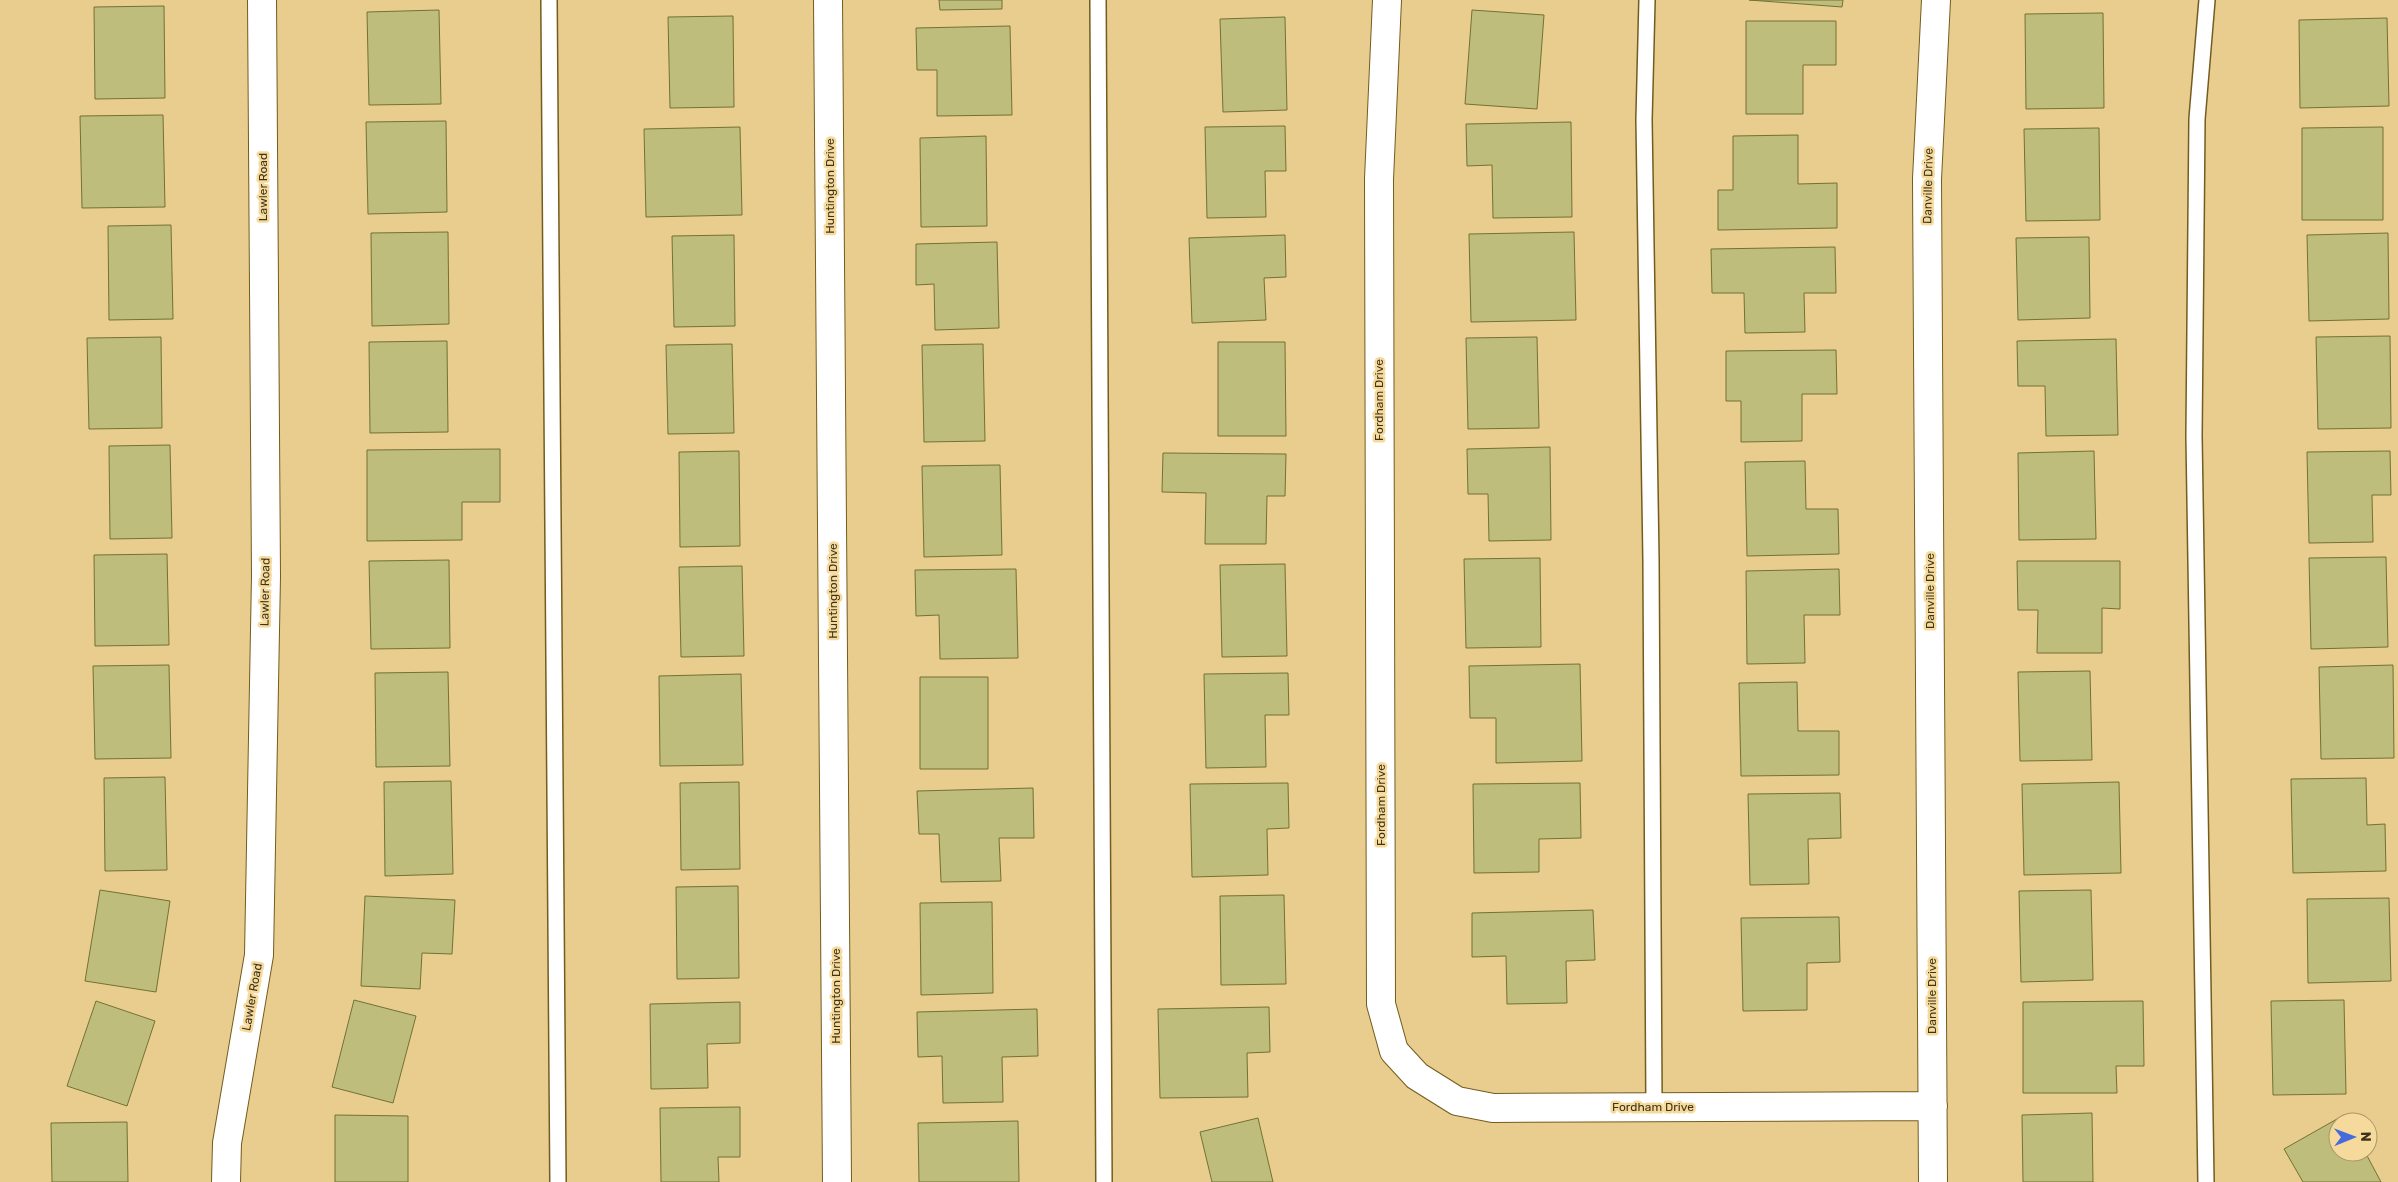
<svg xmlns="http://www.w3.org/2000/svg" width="2398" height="1182" font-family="Rubik,sans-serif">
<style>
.building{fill:#bebd7c;stroke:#747132}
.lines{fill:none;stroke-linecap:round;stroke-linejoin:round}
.service-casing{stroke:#745c1e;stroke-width:18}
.minor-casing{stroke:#745c1e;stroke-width:30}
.tertiary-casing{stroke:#745c1e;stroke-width:30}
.service{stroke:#fff;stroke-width:15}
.minor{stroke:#fff;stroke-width:28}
.tertiary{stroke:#fff;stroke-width:28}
.labels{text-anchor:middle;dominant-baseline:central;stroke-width:5;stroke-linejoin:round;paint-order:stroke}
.street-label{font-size:12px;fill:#3e331a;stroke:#f5da9c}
</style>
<rect width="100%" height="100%" fill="#e8cd8f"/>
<path class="building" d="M939 0H1002V9L940 10Z
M1749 0H1843L1842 7Z
M164 6 165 98 95 99 94 7Z
M439 10 441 104 369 105 367 12Z
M1472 10 1544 15 1537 109 1465 104Z
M2103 13 2104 108 2026 109 2025 14Z
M733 16 734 107 670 108 668 17Z
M1285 17 1287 110 1223 112 1220 19Z
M2387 18 2389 106 2300 108 2299 20Z
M1746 21H1836V65H1803V114H1746Z
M1010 26 1012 115 937 116V70H917L916 28Z
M163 115 165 207 82 208 80 116Z
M446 121 447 212 368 214 366 122Z
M1571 122 1572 217 1493 218 1492 165 1467 166 1466 124Z
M1285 126 1286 171H1265L1266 217 1207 218 1205 127Z
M740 127 742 215 646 217 644 129Z
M2383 127V220H2302V128Z
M2099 128 2100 220 2026 221 2024 129Z
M1798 135V184L1837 183V228L1718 230V190H1733V136Z
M986 136 987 226 921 227 920 138Z
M171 225 173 319 109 320 108 226Z
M448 232 449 324 372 326 371 233Z
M1574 232 1576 320 1471 322 1469 234Z
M2388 233 2389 319 2309 321 2307 235Z
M734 235 735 326 674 327 672 236Z
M1285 235 1286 277 1264 278 1266 320 1192 323 1189 238Z
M2089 237 2090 318 2018 320 2016 238Z
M997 242 999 328 935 330 934 284 916 285V244Z
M1835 247 1836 293H1804L1805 332 1745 333 1744 293H1712L1711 249Z
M2390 336 2391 428 2318 429 2316 337Z
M161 337 162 428 89 429 87 338Z
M1537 337 1539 428 1468 429 1466 338Z
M2116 339 2118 435 2046 436 2045 386H2018L2017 341Z
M447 341 448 432 370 433 369 342Z
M1218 342H1285L1286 436H1218Z
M732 344 734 433 668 434 666 345Z
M983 344 985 441 924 442 922 345Z
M1836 350 1837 394H1802V441L1741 442V401H1726V351Z
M170 445 172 538 110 539 109 446Z
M1550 447 1551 540 1489 541 1488 494H1468L1467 449Z
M500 449V502H462V540L367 541V450Z
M739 451 740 546 680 547 679 452Z
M2094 451 2096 539 2019 540 2018 453Z
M2390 451 2391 495H2372L2373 542 2309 543 2307 452Z
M1163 453 1286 454 1285 496H1267L1266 544H1205L1206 493 1162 492Z
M1805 461 1806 509H1838L1839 554 1747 556 1745 462Z
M1000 465 1002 555 924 557 922 466Z
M167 554 169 645 95 646 94 555Z
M2386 557 2388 647 2311 649 2309 558Z
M1540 558 1541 647 1466 648 1464 559Z
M449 560 450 648 371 649 369 561Z
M2017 561H2120V609L2102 608V653H2037L2038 610H2018Z
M1285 564 1287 656 1222 657 1220 565Z
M742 566 744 656 681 657 679 567Z
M1016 569 1018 658 940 659 939 615 916 616 915 570Z
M1839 569 1840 615H1804L1805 663 1747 664 1746 571Z
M1580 664 1582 761 1496 763V718H1470L1469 666Z
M169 665 171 758 95 759 93 666Z
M2393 665 2394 758 2321 759 2319 667Z
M2090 671 2092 760 2020 761 2018 672Z
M448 672 450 766 376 767 375 673Z
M1288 673 1289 715H1265L1266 767 1206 768 1204 674Z
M741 674 743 765 660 766 659 676Z
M920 677H988V769H920Z
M1797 682 1798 731H1839V775L1741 776 1739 683Z
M165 777 167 870 105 871 104 778Z
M2366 778 2367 825 2385 824 2386 871 2293 873 2291 779Z
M451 781 453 874 385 876 384 782Z
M739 782 740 869 681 870 680 783Z
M2119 782 2121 873 2024 875 2022 784Z
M1288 783 1289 828 1267 829 1268 875 1192 877 1190 784Z
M1580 783 1581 838 1539 839V872L1474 873 1473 784Z
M1033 788 1034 838H999L1001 881 941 882 939 834H919L917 791Z
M1840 793 1841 838 1808 839 1809 884 1750 885 1748 794Z
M738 886 739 978 677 979 676 887Z
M100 890 170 901 156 992 85 981Z
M2091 890 2093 980 2021 982 2019 891Z
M1284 895 1286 984 1221 985 1220 896Z
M365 896 455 900 452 954 422 953 420 989 361 986Z
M2389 898 2391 981 2308 983 2307 899Z
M992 902 993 993 921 995 920 903Z
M1593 910 1595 960 1566 961 1567 1003 1507 1004 1506 956 1472 957V913Z
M1839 917 1840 962 1807 963V1010L1743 1011 1741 918Z
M354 1000 416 1016 393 1103 332 1087Z
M2344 1000 2346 1094 2273 1095 2271 1001Z
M96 1001 155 1021 127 1106 67 1086Z
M2143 1001 2144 1066H2116L2117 1093H2023V1002Z
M740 1002V1043L707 1044 708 1088 651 1089 650 1004Z
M1269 1007 1270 1052 1247 1053 1248 1097 1160 1098 1158 1009Z
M1037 1009 1038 1056 1002 1057 1003 1102 943 1103 942 1056 918 1057 917 1012Z
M740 1107V1157H718L719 1182H661L660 1108Z
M2092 1113 2093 1182H2023L2022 1115Z
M335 1115 408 1116V1182H335Z
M2344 1115 2348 1122H2338V1152H2365L2381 1182H2303L2284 1149Z
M1258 1118 1273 1182H1212L1200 1132Z
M1018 1121 1019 1182H919L918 1123Z
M127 1122 128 1182H52L51 1123Z"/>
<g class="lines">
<g class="service-casing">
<path id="service" d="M549 0 558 1182
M1098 0 1104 1182
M1647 0 1644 120 1651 560 1654 1107
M2206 1182 2194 436 2197 119 2207 0"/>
</g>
<g class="minor-casing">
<path id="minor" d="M828 0 837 1182
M1387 0 1379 179 1381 1004 1394 1051 1417 1076 1457 1101 1493 1108 1933 1106
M1933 1182 1927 179 1936 0"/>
</g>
<g class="tertiary-casing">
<path id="tertiary" d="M226 1182 227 1143 259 955 266 576 262 0"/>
</g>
<use href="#service" class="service"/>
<use href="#minor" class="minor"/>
<use href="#tertiary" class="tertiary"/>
</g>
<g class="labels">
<g class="street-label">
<text transform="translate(830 186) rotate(-90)">Huntington Drive</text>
<text transform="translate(1928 186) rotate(-89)">Danville Drive</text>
<text transform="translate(263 187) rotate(-90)">Lawler Road</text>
<text transform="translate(1379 400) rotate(-90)">Fordham Drive</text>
<text transform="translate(833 591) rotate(-90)">Huntington Drive</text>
<text transform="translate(1930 591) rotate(-90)">Danville Drive</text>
<text transform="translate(265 592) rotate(-89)">Lawler Road</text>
<text transform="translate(1381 805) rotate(-90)">Fordham Drive</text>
<text transform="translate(836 996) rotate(-90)">Huntington Drive</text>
<text transform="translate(1932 996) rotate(-90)">Danville Drive</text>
<text transform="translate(252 997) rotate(-80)">Lawler Road</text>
<text x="1653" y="1107">Fordham Drive</text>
</g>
</g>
<g transform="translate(2353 1137) rotate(89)"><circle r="24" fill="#f5da9c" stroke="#ac9768"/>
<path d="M0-4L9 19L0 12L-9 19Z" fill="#476bde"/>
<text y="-8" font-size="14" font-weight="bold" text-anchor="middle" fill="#3e331a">N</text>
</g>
</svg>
